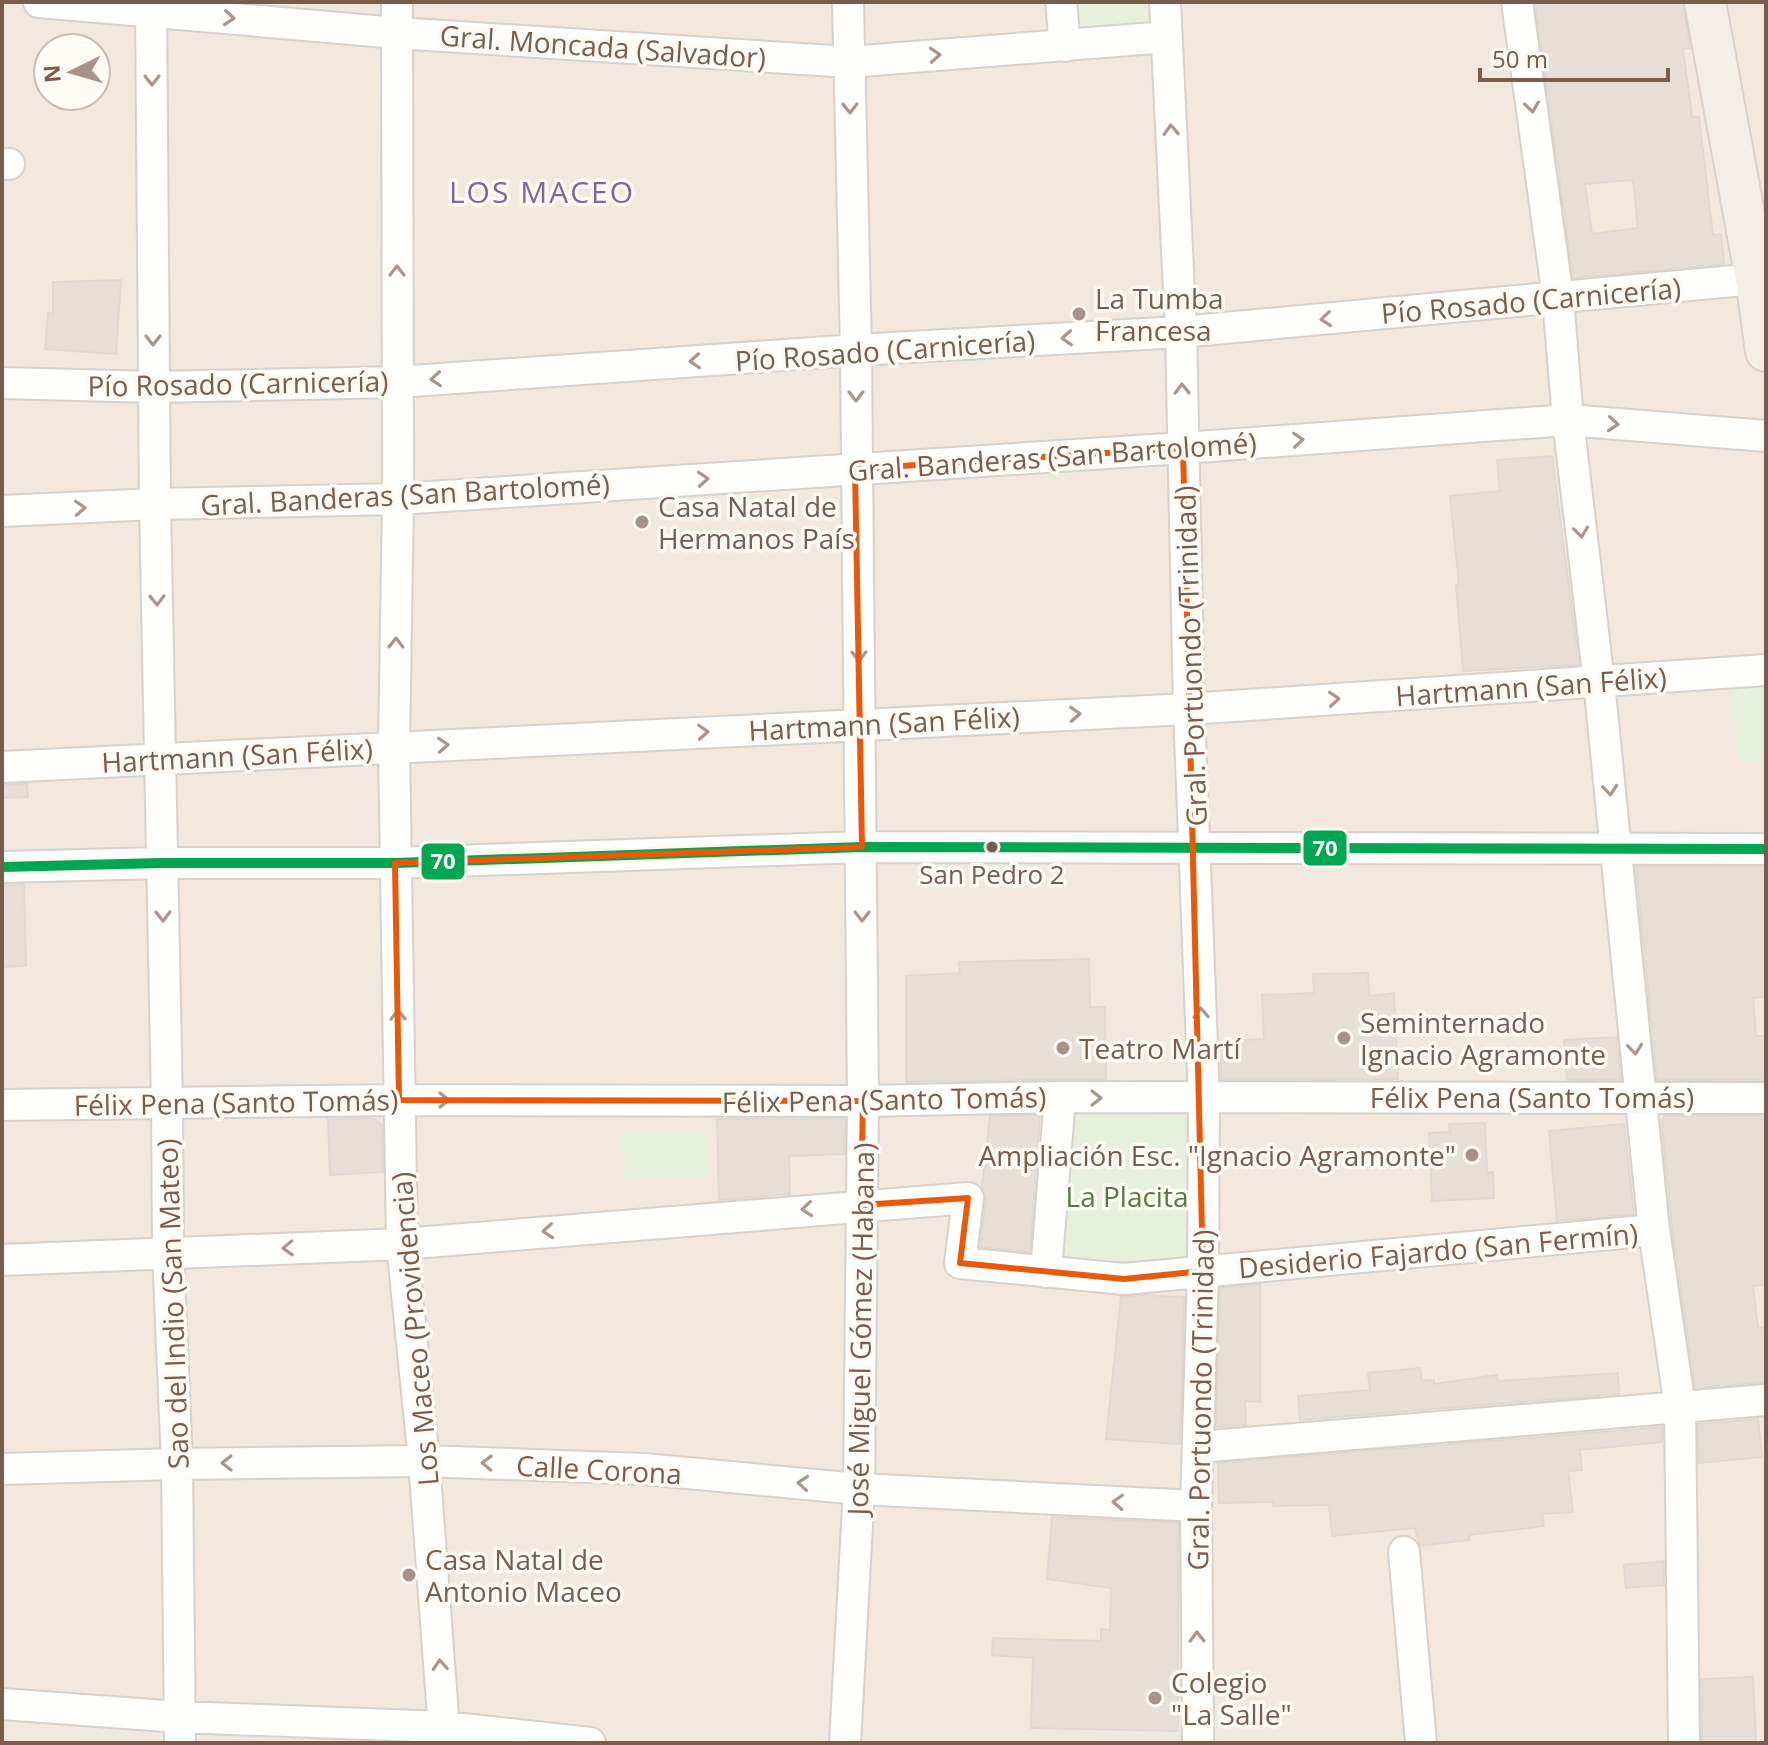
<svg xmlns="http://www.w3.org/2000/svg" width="1768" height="1745" font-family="'Open Sans',sans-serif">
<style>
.residential{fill:#f2e8de;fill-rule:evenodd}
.green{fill:#e7f0db}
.building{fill:#e6ded7;stroke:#e2d8d2;stroke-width:2;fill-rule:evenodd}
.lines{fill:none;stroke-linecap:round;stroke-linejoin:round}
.minor-casing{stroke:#d7d1cb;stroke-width:34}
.major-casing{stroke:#dad1cc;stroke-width:44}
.minor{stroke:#fefefd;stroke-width:30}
.major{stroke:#f3eee8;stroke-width:40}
.bus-1-casing{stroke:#fffaf3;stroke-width:16}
.bus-1{stroke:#00a651;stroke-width:10}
.oneway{stroke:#a8958b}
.marked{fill:none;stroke:#e8590c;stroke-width:6;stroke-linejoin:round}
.poi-dot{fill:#a69286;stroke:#fffaf3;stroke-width:3}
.bus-dot{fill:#7a5c4d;stroke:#fffaf3;stroke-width:3}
.labels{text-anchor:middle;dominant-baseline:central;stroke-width:7;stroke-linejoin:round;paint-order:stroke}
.bus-label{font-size:26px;fill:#7a5c4d;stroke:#fffaf3}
.street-label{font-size:28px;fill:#7a5c4d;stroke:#fffaf3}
.poi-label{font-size:28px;fill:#7a5c4d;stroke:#fffaf3;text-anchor:start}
.park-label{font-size:28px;fill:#537a41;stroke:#fffaf3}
.neighbourhood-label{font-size:30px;letter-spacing:2px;fill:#846695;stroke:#fffaf3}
.line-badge{stroke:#fffaf3;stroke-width:3}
.badge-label{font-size:22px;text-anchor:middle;font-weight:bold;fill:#fff}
</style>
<rect width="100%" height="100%" fill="#f9f5f0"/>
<path class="residential" d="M2 2H1766V1743H2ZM48 48H96V96H48Z"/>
<path class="green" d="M1071 2H1155L1157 30 1073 34Z
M1766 680V763H1739L1728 682Z
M1191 1115 1189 1260 1058 1263 1070 1116Z
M707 1132 708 1178 623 1179 622 1133Z"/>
<path class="building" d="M1535 2H1683L1690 48 1683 49 1692 117H1699L1713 235 1721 234 1724 264 1573 278ZM1633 180 1638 228 1592 234 1585 184Z
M121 280 116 354 45 349 48 313 53 314V282Z
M1552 456 1579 665 1463 671 1456 585H1459L1450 496 1500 491 1497 460Z
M27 784 28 797 2 798V785Z
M1636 867H1766V997L1753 998 1756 1036H1766V1080H1657Z
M24 884 26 966 2 967V885Z
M1089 959 1090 1007H1105L1106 1079 906 1082V976L960 973 959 962Z
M1368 973 1369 996 1394 993 1398 1079H1221L1220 1041 1264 1039 1262 995 1314 993 1313 974Z
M1617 1037 1621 1080H1567L1564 1040Z
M1040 1115 1030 1252 980 1247 986 1200 982 1187 990 1116Z
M1664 1116H1766V1285L1753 1286 1758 1328 1766 1327V1382L1698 1388 1695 1386 1672 1228 1662 1124Z
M373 1118 382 1125 383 1172 330 1175 328 1119Z
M717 1119H845L844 1154 789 1156 790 1194 719 1200Z
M1485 1123 1487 1173 1493 1172 1494 1198 1432 1201 1429 1133 1450 1132 1449 1124Z
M1624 1124 1634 1214 1557 1221 1549 1131Z
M1260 1284V1402L1245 1401 1246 1425 1216 1427 1220 1288Z
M1142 1295 1184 1297 1180 1444 1106 1439 1121 1297Z
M1420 1368 1422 1381 1434 1380V1384L1497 1375 1498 1381 1618 1373 1619 1394 1300 1420 1298 1396 1370 1390 1368 1373Z
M1758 1419 1762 1457 1699 1463 1698 1424Z
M1662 1427V1442L1580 1450 1582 1470 1568 1471 1573 1512 1542 1514 1544 1526 1469 1535 1470 1540 1420 1546 1415 1528 1332 1536 1329 1505 1273 1506V1502L1219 1503 1218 1463Z
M1052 1517 1178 1523V1731L1031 1728 1033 1658 992 1655 993 1638 1101 1641V1629L1110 1630 1111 1588 1047 1579Z
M1664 1561V1585L1626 1588 1624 1565Z
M1753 1677 1756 1743H1702L1701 1679Z"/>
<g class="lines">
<g class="minor-casing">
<path id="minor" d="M39 2 397 33 849 62 1167 37
M151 2 155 504 167 1105 168 1253 177 1464 180 1743
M397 2 398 499 394 747 402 1244 424 1461 445 1743
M1061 2 1065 46
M1165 2 1181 332 1189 709 1204 1099 1203 1271 1196 1506 1198 1743
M1517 2 1558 298 1568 420 1599 682 1654 1230 1680 1407 1684 1743
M2 164H9
M2 383 153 387 397 382 856 350 1181 332 1766 278
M2 511 155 504 398 499 1183 448 1568 420 1766 436
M2 767 1189 709 1766 670
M2 867 161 863H395L862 847 1766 849
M2 1105 399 1100 863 1101 1060 1097 1766 1098
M2 1260 402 1244 968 1198 960 1263 1124 1279 1654 1230
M1046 1272 1060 1097
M1198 1447 1766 1400
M2 1469 177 1464 424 1461 644 1469 859 1489 1196 1506
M1404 1552 1421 1743
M2 1704 180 1717 445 1727 590 1743
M845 1743 859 1489 863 1101 856 350 848 2"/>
</g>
<g class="major-casing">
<path id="major" d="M1705 2 1756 279 1766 351"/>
</g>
<use href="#minor" class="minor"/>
<use href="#major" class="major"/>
<g class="bus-1-casing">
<path id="bus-1" d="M2 867 161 863H395L862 847 1766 849"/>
</g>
<use href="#bus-1" class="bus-1"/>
</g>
<defs><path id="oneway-chevron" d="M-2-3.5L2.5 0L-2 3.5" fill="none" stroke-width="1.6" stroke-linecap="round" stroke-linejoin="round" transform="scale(2)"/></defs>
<g class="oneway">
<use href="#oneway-chevron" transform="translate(229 18) rotate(5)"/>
<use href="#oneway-chevron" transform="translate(935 55) rotate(-4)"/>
<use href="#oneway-chevron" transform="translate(152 80) rotate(90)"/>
<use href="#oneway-chevron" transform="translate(1532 107) rotate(82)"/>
<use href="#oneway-chevron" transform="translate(850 108) rotate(89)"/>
<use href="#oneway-chevron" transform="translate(1171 130) rotate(-93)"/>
<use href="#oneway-chevron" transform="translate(397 271) rotate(-90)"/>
<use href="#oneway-chevron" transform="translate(1326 319) rotate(175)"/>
<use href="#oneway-chevron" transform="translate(1067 338) rotate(177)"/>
<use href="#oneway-chevron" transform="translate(153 340) rotate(90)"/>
<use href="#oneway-chevron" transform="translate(695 361) rotate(176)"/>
<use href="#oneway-chevron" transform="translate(436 379) rotate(176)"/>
<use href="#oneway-chevron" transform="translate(1182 389) rotate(-91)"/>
<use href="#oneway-chevron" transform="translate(856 396) rotate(90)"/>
<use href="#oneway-chevron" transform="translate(1613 424) rotate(5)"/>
<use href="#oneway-chevron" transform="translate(1298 440) rotate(-4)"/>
<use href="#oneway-chevron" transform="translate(703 479) rotate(-4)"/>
<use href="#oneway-chevron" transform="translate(80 508) rotate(-3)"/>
<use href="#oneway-chevron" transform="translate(1581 532) rotate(83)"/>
<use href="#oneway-chevron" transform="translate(157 600) rotate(89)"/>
<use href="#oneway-chevron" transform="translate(396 643) rotate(-89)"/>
<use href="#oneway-chevron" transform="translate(859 656) rotate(89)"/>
<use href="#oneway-chevron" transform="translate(1334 699) rotate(-4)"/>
<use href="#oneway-chevron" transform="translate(1075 714) rotate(-3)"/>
<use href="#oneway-chevron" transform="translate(703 732) rotate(-3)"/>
<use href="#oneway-chevron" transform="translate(443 745) rotate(-3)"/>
<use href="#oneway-chevron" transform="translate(1610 790) rotate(85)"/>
<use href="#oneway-chevron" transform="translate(163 916) rotate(89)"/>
<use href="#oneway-chevron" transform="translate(862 916) rotate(90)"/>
<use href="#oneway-chevron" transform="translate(1201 1013) rotate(-92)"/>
<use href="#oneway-chevron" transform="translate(398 1015) rotate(-91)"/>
<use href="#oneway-chevron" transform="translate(1635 1049) rotate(84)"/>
<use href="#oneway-chevron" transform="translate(1096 1098)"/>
<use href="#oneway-chevron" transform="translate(444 1100)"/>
<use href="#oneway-chevron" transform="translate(807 1209) rotate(175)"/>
<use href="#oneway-chevron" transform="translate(548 1231) rotate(175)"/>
<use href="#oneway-chevron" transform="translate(288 1248) rotate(178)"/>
<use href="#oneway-chevron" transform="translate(227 1463) rotate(179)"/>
<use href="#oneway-chevron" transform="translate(487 1463) rotate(-178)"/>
<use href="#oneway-chevron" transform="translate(803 1483) rotate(-175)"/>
<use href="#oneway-chevron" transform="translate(1118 1502) rotate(-177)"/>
<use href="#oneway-chevron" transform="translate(1197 1637) rotate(-91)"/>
<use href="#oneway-chevron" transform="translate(440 1665) rotate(-94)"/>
</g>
<path class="marked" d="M1183 448 1203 1271 1124 1279 960 1263 968 1198 861 1205 863 1101 399 1100 395 863 862 847 855 469Z"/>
<g class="poi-dot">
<circle cx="1079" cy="314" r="8"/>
<circle cx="642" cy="522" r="8"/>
<circle cx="1344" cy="1038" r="8"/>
<circle cx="1063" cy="1048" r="8"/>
<circle cx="1472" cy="1155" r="8"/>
<circle cx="409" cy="1575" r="8"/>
<circle cx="1155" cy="1698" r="8"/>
</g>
<circle class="bus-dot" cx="992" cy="847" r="7"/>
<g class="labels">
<g class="bus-label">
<text x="992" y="874">San Pedro 2</text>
</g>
<g class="street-label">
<text transform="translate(603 46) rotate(4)">Gral. Moncada (Salvador)</text>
<text transform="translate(1531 300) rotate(-5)">Pío Rosado (Carnicería)</text>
<text transform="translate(885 350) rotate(-4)">Pío Rosado (Carnicería)</text>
<text transform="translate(238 383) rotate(-1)">Pío Rosado (Carnicería)</text>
<text transform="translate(1052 456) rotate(-4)">Gral. Banderas (San Bartolomé)</text>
<text transform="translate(405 494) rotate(-3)">Gral. Banderas (San Bartolomé)</text>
<text transform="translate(1190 656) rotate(-92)">Gral. Portuondo (Trinidad)</text>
<text transform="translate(1531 686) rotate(-4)">Hartmann (San Félix)</text>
<text transform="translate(884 723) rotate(-3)">Hartmann (San Félix)</text>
<text transform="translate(237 755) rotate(-3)">Hartmann (San Félix)</text>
<text x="1532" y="1097">Félix Pena (Santo Tomás)</text>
<text transform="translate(884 1099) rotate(-1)">Félix Pena (Santo Tomás)</text>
<text transform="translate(236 1102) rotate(-1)">Félix Pena (Santo Tomás)</text>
<text transform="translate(1438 1250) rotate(-5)">Desiderio Fajardo (San Fermín)</text>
<text transform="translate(172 1304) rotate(-92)">Sao del Indio (San Mateo)</text>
<text transform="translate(414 1329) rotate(-95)">Los Maceo (Providencia)</text>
<text transform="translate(860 1329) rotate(-89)">José Miguel Gómez (Habana)</text>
<text transform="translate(1200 1400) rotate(-89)">Gral. Portuondo (Trinidad)</text>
<text transform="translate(599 1469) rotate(3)">Calle Corona</text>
</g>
<g class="poi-label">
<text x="1095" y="298">La Tumba<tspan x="1095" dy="32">Francesa</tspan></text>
<text x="658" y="506">Casa Natal de<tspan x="658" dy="32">Hermanos País</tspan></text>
<text x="1360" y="1022">Seminternado<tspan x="1360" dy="32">Ignacio Agramonte</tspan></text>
<text x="1079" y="1048">Teatro Martí</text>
<text x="1456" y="1155" text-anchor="end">Ampliación Esc. "Ignacio Agramonte"</text>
<text x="425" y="1559">Casa Natal de<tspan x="425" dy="32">Antonio Maceo</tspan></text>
<text x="1171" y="1682">Colegio<tspan x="1171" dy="32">"La Salle"</tspan></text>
</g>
<g class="park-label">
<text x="1127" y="1196">La Placita</text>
</g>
<g class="neighbourhood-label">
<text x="542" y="191">LOS MACEO</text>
</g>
</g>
<g class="line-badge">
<rect x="1302" y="829" width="46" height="38" rx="8" fill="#00a651"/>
<rect x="420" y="842" width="46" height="39" rx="8" fill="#00a651"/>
</g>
<g class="badge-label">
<text x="1325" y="856">70</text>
<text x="443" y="869">70</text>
</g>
<rect width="1768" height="1745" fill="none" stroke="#7a5c4d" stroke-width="8"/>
<g transform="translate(72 72) rotate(265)"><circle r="38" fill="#fffaf3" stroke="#cabbb1" stroke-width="2"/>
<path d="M0-6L14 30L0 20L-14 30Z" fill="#a69286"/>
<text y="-12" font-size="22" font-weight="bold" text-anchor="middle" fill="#7a5c4d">N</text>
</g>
<path d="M1480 68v12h188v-12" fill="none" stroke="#7a5c4d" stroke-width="4"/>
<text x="1492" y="68" font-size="24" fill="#7a5c4d" stroke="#fffaf3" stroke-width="6" paint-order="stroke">50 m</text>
</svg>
